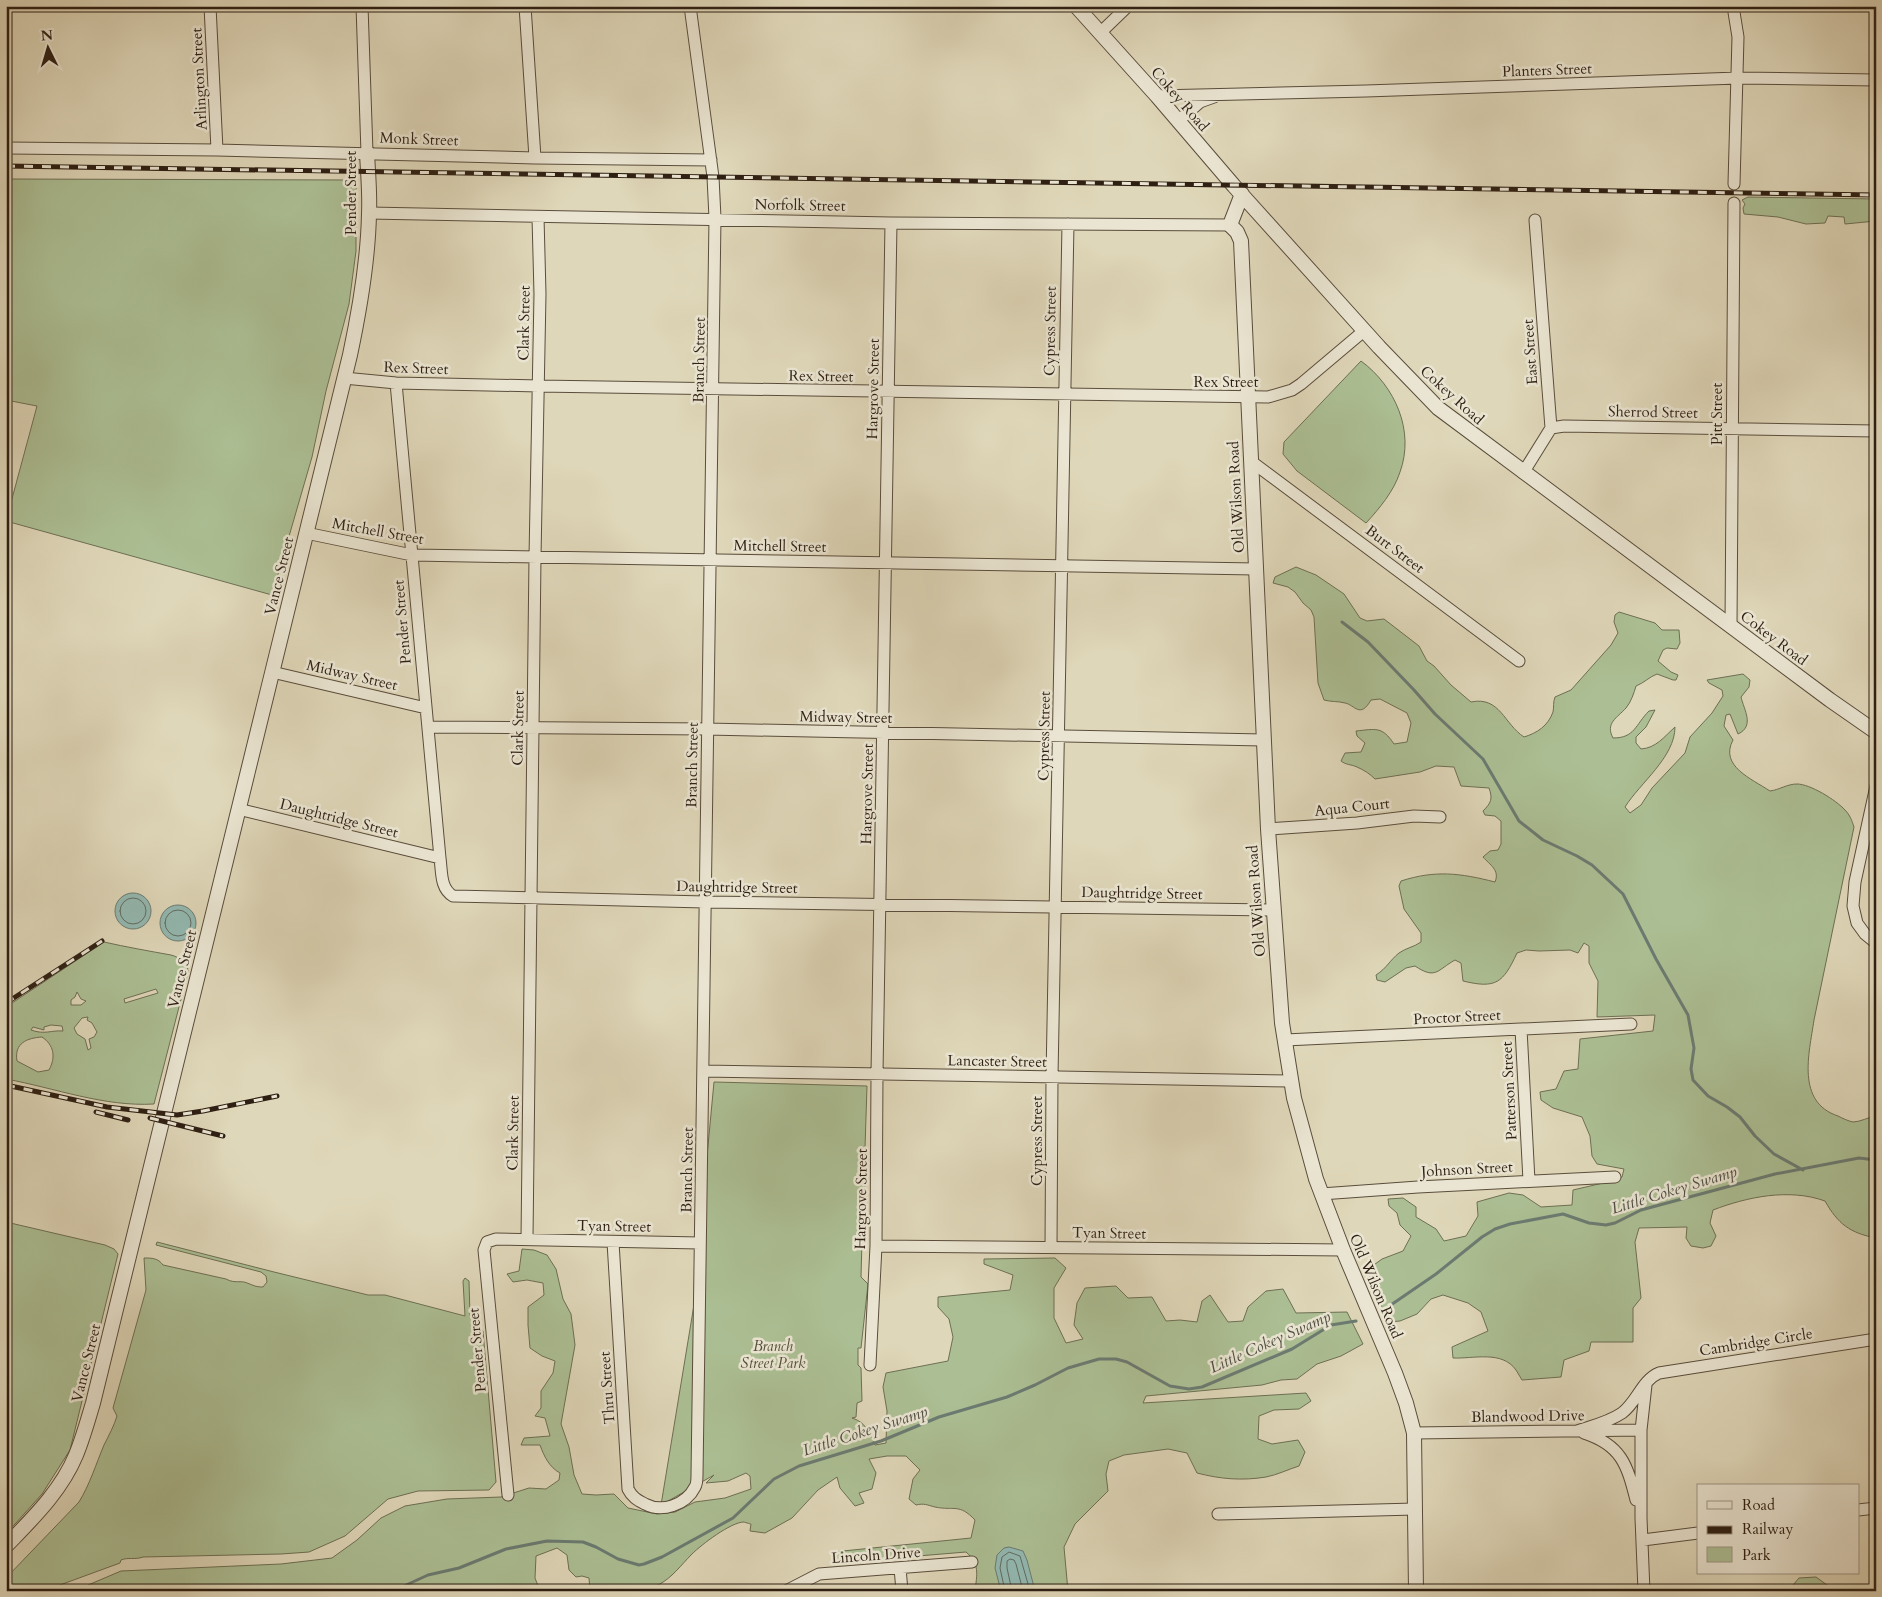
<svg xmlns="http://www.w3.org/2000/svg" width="1882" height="1597" font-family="Cardo,serif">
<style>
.green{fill:#acbf94;stroke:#6d6f54;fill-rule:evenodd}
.water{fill:#93b9b2;stroke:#6b7b72}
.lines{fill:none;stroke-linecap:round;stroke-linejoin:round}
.shore{stroke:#606c62;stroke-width:1}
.stream{stroke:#6b7b72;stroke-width:3}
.minor-casing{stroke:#5a4d3c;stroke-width:13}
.tertiary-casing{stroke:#5a4d3c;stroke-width:16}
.minor{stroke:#eae5d2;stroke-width:11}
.tertiary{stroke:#eae5d2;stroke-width:14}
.rail-casing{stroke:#2e1f13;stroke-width:5}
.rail{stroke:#eae5d2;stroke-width:3;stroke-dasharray:9;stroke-linecap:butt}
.labels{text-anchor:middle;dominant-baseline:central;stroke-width:5;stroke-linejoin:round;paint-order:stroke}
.street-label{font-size:15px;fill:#2e1f13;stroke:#eae5d2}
.park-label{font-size:15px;font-style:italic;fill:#544f3a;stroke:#eae5d2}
.water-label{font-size:16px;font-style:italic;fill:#4c4d43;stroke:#eae5d2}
</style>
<rect width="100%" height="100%" fill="#dfd7b9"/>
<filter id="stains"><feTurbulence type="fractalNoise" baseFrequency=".004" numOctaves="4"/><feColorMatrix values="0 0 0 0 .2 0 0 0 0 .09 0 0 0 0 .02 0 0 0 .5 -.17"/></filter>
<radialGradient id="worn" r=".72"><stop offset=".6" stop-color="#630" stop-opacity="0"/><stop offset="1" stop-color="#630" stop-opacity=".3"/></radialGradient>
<path class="green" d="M6 179 356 180V251L349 304 326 391 312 457 272 595 6 521 37 406 6 400Z
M1748 197 1876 199V221L1845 224 1844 217 1828 216 1825 223 1806 224 1778 217 1744 214 1743 208 1745 204 1742 200Z
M1361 361C1395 386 1415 431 1400 472 1394 491 1379 509 1366 523L1297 471 1283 454 1284 442Z
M1296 567 1316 575 1344 594 1360 618 1367 621 1384 619 1419 646 1427 661 1434 666 1451 685 1471 702C1500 696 1504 724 1524 737 1537 733 1548 726 1553 712 1554 707 1553 702 1555 697L1571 690 1611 645 1618 633 1614 622 1615 615 1619 612 1655 623 1662 630H1679L1680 643 1677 649 1667 648 1663 650 1658 661 1671 672 1678 675 1676 680H1673L1657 674C1649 677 1644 683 1636 686 1634 693 1631 702 1626 708 1617 718 1605 723 1613 738 1635 738 1635 725 1649 711L1655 710 1646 727 1636 737V743L1641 749C1656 748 1664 737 1675 727 1675 757 1640 783 1625 807L1630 813 1641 805 1652 788 1685 753 1690 737 1712 713 1723 696 1722 690 1709 683 1707 680 1743 674 1750 680 1749 687 1741 697C1744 710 1755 726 1738 734L1730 714 1726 715 1724 726 1733 740C1719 766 1752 779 1770 791 1779 790 1787 784 1797 784 1810 784 1836 800 1845 810 1850 815 1852 821 1854 827L1814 1020C1809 1054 1796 1102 1838 1116 1842 1118 1848 1121 1853 1122 1860 1122 1869 1117 1876 1116V1238C1850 1233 1838 1224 1825 1201 1789 1188 1747 1197 1713 1210L1710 1223 1716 1236 1711 1246 1703 1248 1691 1246 1686 1238 1687 1227 1639 1228 1635 1242 1641 1298 1633 1308V1342H1591L1589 1351 1564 1360 1561 1377 1522 1380C1520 1377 1518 1373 1516 1370 1502 1350 1473 1359 1453 1358L1452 1347 1488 1331 1481 1312 1468 1303 1443 1295 1431 1299 1417 1314 1400 1321 1388 1322 1367 1270 1382 1259 1403 1251 1411 1236 1400 1225 1397 1213 1389 1206 1388 1199 1403 1198 1416 1207V1217L1436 1229 1444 1241 1466 1236 1478 1216 1477 1202 1509 1193 1523 1195 1541 1207 1572 1205 1573 1190 1603 1183 1622 1177 1624 1169 1597 1164 1592 1156 1590 1136 1582 1117 1553 1108 1541 1100 1540 1092 1556 1089 1564 1071 1578 1069 1580 1039 1653 1031 1655 1015 1597 1017 1598 981 1589 963V946L1584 943 1578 953 1570 950 1539 951 1526 950 1517 953C1503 983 1496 989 1463 981L1461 963 1455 960C1437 970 1436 980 1415 966L1406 968 1385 982 1377 980 1376 975C1387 968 1390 960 1399 953 1406 948 1414 947 1421 942V933L1404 909 1399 886 1401 881C1435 870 1460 873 1495 882 1500 870 1490 865 1483 857L1490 851 1498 850 1501 844V821L1495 816 1485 815 1483 811C1491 803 1493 799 1489 788L1461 786 1454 767 1436 766 1420 772 1375 779C1370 774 1364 770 1357 767 1350 764 1346 765 1341 761L1345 753 1361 752 1365 743 1357 736 1356 731C1376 729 1382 726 1394 744L1407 742 1411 723 1407 713 1380 699 1371 700C1360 719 1355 705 1345 703 1338 701 1331 702 1324 700L1318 683 1314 617 1311 610 1303 603 1295 592 1288 587 1273 583 1275 577Z
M104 942C126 947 149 951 171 955 176 956 179 959 185 960L187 962 188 972 154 1104C104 1107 55 1088 6 1079V1007ZM156 989 158 993 125 1003 124 999ZM77 992 81 999 86 1001 81 1005H71V1000L75 997ZM88 1017 87 1020 92 1023 97 1032 94 1037 89 1039 91 1048 88 1050 85 1039 77 1034 74 1028 82 1018ZM51 1025 62 1026 63 1031C51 1030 45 1035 31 1030L33 1027 44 1030V1027ZM42 1037C54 1045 56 1057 49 1070L38 1072 17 1061C14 1043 27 1038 42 1037Z
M714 1082 867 1086 864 1179 866 1201 863 1204 861 1277 868 1284 861 1348H858V1365L861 1368 862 1401 857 1403 856 1417 852 1418C866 1422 869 1433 875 1445L886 1443 887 1411 883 1387 886 1373 948 1361 953 1337 949 1319 938 1307V1297L1010 1290 1013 1275 984 1264V1259L1055 1258 1066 1268 1054 1288V1318L1066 1343 1083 1339 1074 1325 1077 1303 1085 1288 1116 1286 1128 1298 1152 1297 1166 1321 1180 1320 1197 1322 1202 1301 1210 1295 1228 1322 1243 1321 1248 1307 1266 1291 1283 1289 1296 1313 1347 1312 1363 1344 1341 1356 1317 1364 1297 1379 1281 1380 1262 1385 1146 1396 1143 1403 1306 1393 1311 1401 1299 1409 1274 1410 1259 1416 1258 1439 1272 1444 1298 1440 1305 1452 1299 1466C1289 1469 1277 1475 1266 1477 1242 1481 1220 1479 1197 1473L1187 1453 1168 1449 1124 1455 1109 1461 1106 1474 1108 1491 1075 1524 1064 1547 1068 1591H975C977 1574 980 1564 966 1552L834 1563 833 1552 971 1538 975 1520C959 1503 954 1511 935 1507 927 1505 924 1503 916 1505L909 1499 913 1479 920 1470 906 1456H887L869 1459 876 1473 872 1489 859 1493 864 1503 855 1506 840 1488 837 1477 818 1490 792 1518 765 1533 750 1531 751 1524C750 1524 744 1522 744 1522 731 1522 701 1545 692 1554 681 1565 672 1578 658 1585 637 1594 613 1591 590 1591L589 1578 582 1576 576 1577 569 1570 567 1555 557 1548 536 1556 535 1578 540 1591H74L121 1571 281 1564 332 1558 357 1540 381 1518 405 1506 447 1499 501 1497 529 1488 546 1489 559 1480 560 1473C549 1467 544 1456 540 1445H521L524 1438 550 1436 545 1418 535 1416 541 1408V1391L553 1373 555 1361 542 1356 530 1348 528 1325V1307L544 1295 543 1283 527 1280 513 1282 507 1274 519 1271 522 1249 534 1250 547 1255 556 1269 563 1299 571 1314 575 1345 561 1424 569 1447 574 1475 582 1494 596 1495 614 1494 628 1508 657 1514 675 1512 695 1502 725 1498 751 1489 750 1476 746 1473 728 1481 706 1483 714 1475 661 1505 706 1232 703 1199Z
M6 1222 105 1245 114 1249 118 1254 70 1450 42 1494 6 1534Z
M157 1242 274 1272 368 1295H385L465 1316 463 1281 465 1278 469 1281 470 1316 483 1331 496 1482 489 1490 418 1491 388 1499 345 1536 309 1552 281 1554 143 1557C135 1560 128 1557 121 1560L120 1563 49 1589 42 1591H6V1578L79 1502C90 1484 96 1464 104 1445 109 1435 114 1426 117 1416L113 1408 146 1290 144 1258C152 1258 158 1258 163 1265L226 1279C235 1284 241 1280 247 1283 253 1285 255 1287 263 1287L267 1282 266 1276 261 1272 156 1245Z
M1816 1577 1834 1590 1869 1591H1788L1799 1578Z"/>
<path class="water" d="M115 911a18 18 0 1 1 36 0a18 18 0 1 1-36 0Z
M160 923a18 18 0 1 1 36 0a18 18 0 1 1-36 0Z
M1009 1547 1023 1551 1027 1560 1035 1591H1001L995 1568 997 1555 1004 1548Z"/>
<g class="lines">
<path class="shore" d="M120 911a13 13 0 1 1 26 0a13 13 0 1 1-26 0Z
M165 923a13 13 0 1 1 26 0a13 13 0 1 1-26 0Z
M1005 1591 1000 1568 1002 1557 1009 1552 1020 1556 1030 1591
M1012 1591 1007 1568V1561L1010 1559 1014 1560 1016 1564 1023 1591"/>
<path class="stream" d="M1342 622 1368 642 1414 690 1435 714 1483 759 1519 821 1543 840 1577 856 1592 865 1623 894 1656 959 1688 1015 1694 1048 1691 1069 1693 1080 1708 1096 1727 1107 1740 1117 1755 1136 1774 1154 1803 1170
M1385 1309 1436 1274 1482 1237 1495 1229 1510 1224 1563 1214 1589 1223 1606 1225 1615 1223 1641 1210 1775 1174 1859 1158 1876 1160
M393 1591 428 1575 459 1568 506 1549 547 1541 583 1542 596 1547 618 1559 639 1565 644 1564 662 1557 733 1518 774 1479 799 1466 881 1441 939 1417 1007 1397 1035 1385 1068 1368 1099 1359H1116L1127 1362 1170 1386 1189 1389 1202 1387 1292 1349 1331 1325 1356 1321"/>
<g class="minor-casing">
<path id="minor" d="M210 6 217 150
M362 6 367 153
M525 6 535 158
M1733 6 1738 37 1734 184
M1100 33 1128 6
M1157 96 1366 91 1738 78 1876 80
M1178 121 1200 102 1214 97
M6 148 217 150 535 158 711 160
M369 213 891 223 1230 225
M344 378 396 383 539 386 1268 397 1292 390 1301 384 1365 330
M396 383 440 858
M1551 428 1564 426 1876 431
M1252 462 1519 661
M1523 473 1551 428 1535 220
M306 533 412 555 1256 569
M1731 626 1734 203
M272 672 426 708
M429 727 707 729 1263 740
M1876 786 1855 882 1853 906 1857 923 1865 934 1876 943
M238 809 440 858C442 872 440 888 453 896L705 902 1272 910
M1268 829 1357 823 1414 816 1440 817
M1521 1029 1529 1181
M1285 1040 1631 1024
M703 1071 1291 1081
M1321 1194 1418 1187 1615 1177
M527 1239 535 557 540 294 538 217
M613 1242 628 1489C632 1497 637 1500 645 1504 662 1513 686 1505 695 1487 697 1484 697 1479 697 1475L715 218 713 177 690 6
M876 1246 1343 1250
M1051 1247 1052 1077 1068 224
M870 1365 876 1246 877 1074 891 223
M1577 1431C1592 1426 1609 1422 1622 1413 1637 1402 1642 1380 1659 1373L1876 1339
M1414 1433 1641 1430
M1584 1433C1621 1445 1627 1464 1636 1500
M508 1495 484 1250 487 1242 496 1239 700 1243
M1858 1510 1876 1508
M1218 1514 1415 1509
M1643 1540 1698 1533
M900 1568 902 1591
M786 1591 819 1574 972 1562
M1644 1591 1641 1518V1430L1646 1385"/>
</g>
<g class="tertiary-casing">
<path id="tertiary" d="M1076 6 1157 96 1234 186 1379 347 1438 408 1830 700 1876 732
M1242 194 1230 225 1237 232 1241 241 1268 829 1282 1023 1294 1098 1316 1179 1343 1250 1395 1373 1406 1403 1414 1433 1416 1591
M6 1546C33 1518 61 1491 76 1455 83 1438 88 1420 93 1403L350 355C360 308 368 262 369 214 370 194 368 173 367 153"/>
</g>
<use href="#minor" class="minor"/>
<use href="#tertiary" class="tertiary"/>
<g class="rail-casing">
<path id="rail" d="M6 166 1876 195
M6 1003 102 941
M6 1085 107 1107 177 1115 203 1111 277 1096
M96 1112 128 1120
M150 1118 223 1136"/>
</g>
<use href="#rail" class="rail"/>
</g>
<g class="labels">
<g class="street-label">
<text transform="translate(1547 70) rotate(-2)">Planters Street</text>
<text transform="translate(199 79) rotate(-93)">Arlington Street</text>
<text transform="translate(1180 99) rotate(49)">Cokey Road</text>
<text transform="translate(419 139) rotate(2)">Monk Street</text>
<text transform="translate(351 193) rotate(-90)">Pender Street</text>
<text transform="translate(800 205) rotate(1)">Norfolk Street</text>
<text transform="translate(524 323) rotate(-89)">Clark Street</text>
<text transform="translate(1050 331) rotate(-89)">Cypress Street</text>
<text transform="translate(1530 352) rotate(-94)">East Street</text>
<text transform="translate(699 360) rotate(-89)">Branch Street</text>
<text transform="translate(416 368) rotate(2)">Rex Street</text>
<text transform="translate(821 376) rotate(1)">Rex Street</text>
<text x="1226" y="382">Rex Street</text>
<text transform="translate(873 389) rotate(-89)">Hargrove Street</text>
<text transform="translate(1452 395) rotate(42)">Cokey Road</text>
<text transform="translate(1653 412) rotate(1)">Sherrod Street</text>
<text transform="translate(1717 414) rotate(-90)">Pitt Street</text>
<text transform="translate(1236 497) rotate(-93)">Old Wilson Road</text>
<text transform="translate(378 531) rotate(10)">Mitchell Street</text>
<text transform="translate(780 546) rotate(1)">Mitchell Street</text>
<text transform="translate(1395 549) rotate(37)">Burt Street</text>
<text transform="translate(279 576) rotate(-76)">Vance Street</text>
<text transform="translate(402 622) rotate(-95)">Pender Street</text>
<text transform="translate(1774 638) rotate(37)">Cokey Road</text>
<text transform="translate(352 675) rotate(13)">Midway Street</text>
<text transform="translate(846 717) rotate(1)">Midway Street</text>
<text transform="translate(518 728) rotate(-89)">Clark Street</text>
<text transform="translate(1044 736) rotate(-89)">Cypress Street</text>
<text transform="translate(692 765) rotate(-89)">Branch Street</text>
<text transform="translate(867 794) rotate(-89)">Hargrove Street</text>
<text transform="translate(1352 807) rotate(-6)">Aqua Court</text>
<text transform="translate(339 818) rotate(14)">Daughtridge Street</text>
<text transform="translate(737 887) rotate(1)">Daughtridge Street</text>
<text transform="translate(1142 893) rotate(1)">Daughtridge Street</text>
<text transform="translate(1256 901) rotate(-94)">Old Wilson Road</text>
<text transform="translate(182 969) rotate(-76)">Vance Street</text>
<text transform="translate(1457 1017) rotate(-3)">Proctor Street</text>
<text transform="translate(997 1061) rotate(1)">Lancaster Street</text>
<text transform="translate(1509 1091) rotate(-93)">Patterson Street</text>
<text transform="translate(513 1133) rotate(-89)">Clark Street</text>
<text transform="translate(1037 1141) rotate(-90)">Cypress Street</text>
<text transform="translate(1467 1169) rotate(-3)">Johnson Street</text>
<text transform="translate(687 1170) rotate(-89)">Branch Street</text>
<text transform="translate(861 1199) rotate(-89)">Hargrove Street</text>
<text transform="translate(614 1226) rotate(1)">Tyan Street</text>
<text transform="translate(1109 1233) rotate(1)">Tyan Street</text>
<text transform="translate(1376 1286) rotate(67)">Old Wilson Road</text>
<text transform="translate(1756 1342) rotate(-9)">Cambridge Circle</text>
<text transform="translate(477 1350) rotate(-95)">Pender Street</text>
<text transform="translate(86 1363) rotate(-76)">Vance Street</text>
<text transform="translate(607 1388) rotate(-94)">Thru Street</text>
<text transform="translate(1528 1416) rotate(-1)">Blandwood Drive</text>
<text transform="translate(876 1555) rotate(-4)">Lincoln Drive</text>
</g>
<g class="park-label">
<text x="773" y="1346">Branch<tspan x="773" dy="17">Street Park</tspan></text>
</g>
<g class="water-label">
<text transform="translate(1674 1190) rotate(-17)">Little Cokey Swamp</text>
<text transform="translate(1270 1342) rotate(-24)">Little Cokey Swamp</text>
<text transform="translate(865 1431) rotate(-18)">Little Cokey Swamp</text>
</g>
</g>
<rect width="1882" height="1597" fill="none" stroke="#dfd7b9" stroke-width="25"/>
<rect x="8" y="8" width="1867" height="1582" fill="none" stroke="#2e1f13" stroke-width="2.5"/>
<rect x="12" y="12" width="1857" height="1572" fill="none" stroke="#2e1f13"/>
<rect x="1697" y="1484" width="162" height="90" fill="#eae5d2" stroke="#9f9686"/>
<rect x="1707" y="1501" width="25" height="8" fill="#eae5d2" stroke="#9f9686"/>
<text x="1742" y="1510" font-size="15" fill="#2e1f13">Road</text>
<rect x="1707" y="1526" width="25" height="8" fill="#2e1f13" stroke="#9f9686"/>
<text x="1742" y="1534" font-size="15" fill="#2e1f13">Railway</text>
<rect x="1707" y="1547" width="25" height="15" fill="#acbf94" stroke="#9f9686"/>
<text x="1742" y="1560" font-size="15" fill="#2e1f13">Park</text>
<g transform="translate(48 48) rotate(355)" stroke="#eae5d2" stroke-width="4" paint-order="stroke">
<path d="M0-4L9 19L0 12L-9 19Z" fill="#2e1f13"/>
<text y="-8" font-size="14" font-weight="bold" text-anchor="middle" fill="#2e1f13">N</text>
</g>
<rect width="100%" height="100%" filter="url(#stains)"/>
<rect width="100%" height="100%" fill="url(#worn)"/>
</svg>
